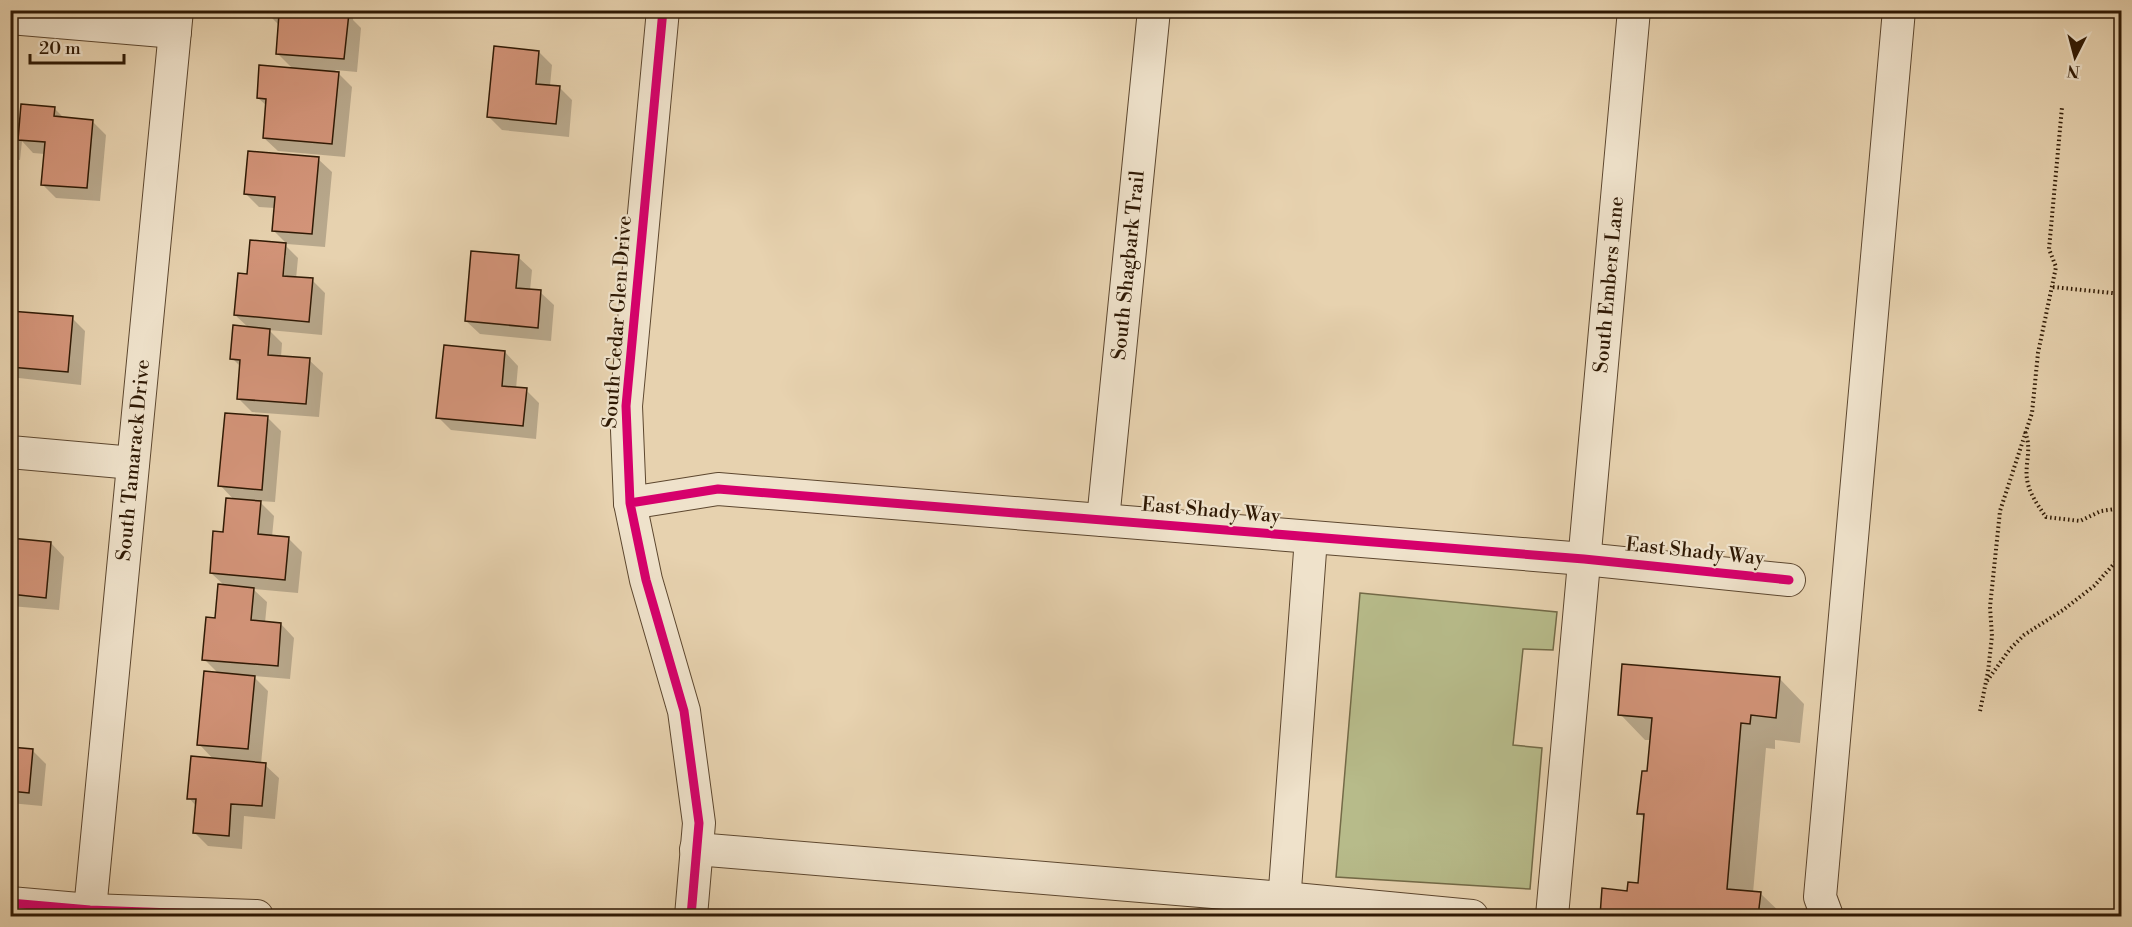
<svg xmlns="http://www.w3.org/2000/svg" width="2132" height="927" font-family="'Libre Bodoni',serif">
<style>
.green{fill:#b7bb8a;stroke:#736a47;stroke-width:1.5}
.shadow{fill:#0003;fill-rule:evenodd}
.building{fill:#d39479;stroke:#2f1904;stroke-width:1.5}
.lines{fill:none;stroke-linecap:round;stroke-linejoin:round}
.minor-casing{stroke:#5d472f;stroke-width:34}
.path{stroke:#2f1904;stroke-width:4;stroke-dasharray:1.5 3;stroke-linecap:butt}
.minor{stroke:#efe2cb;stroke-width:32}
.cycleway-casing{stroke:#efe2cb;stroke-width:13}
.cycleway{stroke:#d6006c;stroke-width:9}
.labels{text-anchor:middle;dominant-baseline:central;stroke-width:4.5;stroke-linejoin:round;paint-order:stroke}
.street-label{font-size:20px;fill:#2f1904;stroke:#efe2cb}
</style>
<rect width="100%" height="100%" fill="#e7d2af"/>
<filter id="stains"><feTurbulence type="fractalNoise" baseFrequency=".00333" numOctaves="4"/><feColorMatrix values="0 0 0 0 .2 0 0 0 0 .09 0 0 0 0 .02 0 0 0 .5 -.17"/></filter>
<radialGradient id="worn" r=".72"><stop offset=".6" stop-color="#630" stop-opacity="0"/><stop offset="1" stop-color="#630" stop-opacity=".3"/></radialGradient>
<path class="green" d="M1360 593 1557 612 1553 650 1523 649 1513 745 1542 748 1530 889 1336 877Z"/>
<path class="shadow" d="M267 10H354L353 20 361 28 357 72 335 70 352 87 345 157 278 151 264 138 267 106 258 98 294 70 277 53 279 25 267 13Z
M539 52 552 65 550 86 559 87 572 100 569 137 502 130 489 117Z
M54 108 65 119 92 121 106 135 100 201 56 198 42 184 45 154 33 153 22 141 20 160 10 159V115L21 125Z
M318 159 332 172 325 247 287 244 273 230 275 208 259 207 246 194Z
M285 245 298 258 296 279 312 280 325 293 322 335 269 330 282 343 281 357 309 360 323 373 319 417 252 412 238 398 241 367 232 358 249 328 235 315 248 275ZM283 255H286L283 283H280Z
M518 257 532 270 530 291 540 292 554 305 551 341 480 334 466 321Z
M10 312 72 318 85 331 81 385 10 377Z
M505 352 518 366 516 389 526 390 539 403 536 439 451 430 438 417Z
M268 418 281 431 275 502 259 501 274 516 272 537 288 538 302 552 298 593 253 589 267 602 265 623 281 624 294 638 290 679 253 676 268 691 261 764 265 765 279 778 275 819 244 816 242 849 208 846 195 833 197 807 189 798 214 760 199 744 219 674 204 659 225 586 211 573 235 501 220 485Z
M10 540 51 543 64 557 59 610 10 606Z
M1779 678 1804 704 1800 743 1775 740V749L1766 748 1753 893H1760L1784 916H1602L1604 889 1629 893 1639 885 1645 819 1639 813 1649 773 1652 740H1645L1620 714Z
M10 748 32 750 46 764 42 806 10 803Z"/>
<path class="building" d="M266 10H340V13H349L344 59 276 54 279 14 266 13Z
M494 46 539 51 536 84 560 86 556 124 487 117Z
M259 65 339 72 332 144 263 138 266 99 257 98Z
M21 104 55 107 54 116 93 120 87 188 41 185 45 142 18 140Z
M248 151 319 157 312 234 272 231 275 197 244 194Z
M250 240 286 243 283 276 313 278 309 322 234 315 238 273 247 274Z
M471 251 519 255 516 288 541 290 538 328 465 321Z
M10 311 73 316 68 372 10 367Z
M233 325 270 329 268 355 310 358 306 404 237 399 240 360 230 359Z
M444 345 505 351 502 386 527 388 523 426 436 418Z
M225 413 268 416 262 490 218 486Z
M226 498 261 501 258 534 289 537 285 580 210 573 213 531 223 532Z
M10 538 51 542 46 598 10 594Z
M218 584 254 588 251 620 281 623 278 666 202 660 206 617 215 618Z
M1622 664 1780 677 1776 718 1751 715 1750 724 1741 723 1727 889 1761 892 1758 916H1600L1602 888 1627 891 1628 882 1638 883 1644 814H1637L1642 771H1647L1652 718 1618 715Z
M204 671 255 676 248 749 197 745Z
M10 747 33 749 29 793 10 791Z
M191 756 266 763 262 806 231 804 229 836 193 833 196 799H187Z"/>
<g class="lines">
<g class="minor-casing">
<g id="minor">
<path d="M663 10 626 406 630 503 646 580 684 711 699 823 691 916"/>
<path d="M10 18 175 32"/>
<path d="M10 452 133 463"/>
<path d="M630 503 718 489 1584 559 1789 580"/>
<path id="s1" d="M1103 520 1154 10"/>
<path d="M696 849 1284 898 1472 916"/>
<path d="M10 903 90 910 257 916"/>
<path id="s2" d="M90 910 177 10"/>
<path d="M1283 916 1311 538"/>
<path id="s3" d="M1552 916 1634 10"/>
<path d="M1827 916 1820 897 1899 10"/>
</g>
</g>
<path class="path" d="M2053 287 2122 294
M2025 432C2033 451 2023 466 2028 484 2031 496 2039 507 2046 517L2080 521 2101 511 2122 508
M1987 681 2010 649 2024 635 2063 610 2094 586 2122 555
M1980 711 1988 672 1992 636 1990 607 2000 511 2032 413 2038 353 2056 267 2049 249 2062 107"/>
<use href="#minor" class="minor"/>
<g class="cycleway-casing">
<path id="cycleway" d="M663 10 626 406 630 503 646 580 684 711 699 823 691 916
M630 503 718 489 1584 559 1789 580
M10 903 90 910 257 916"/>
</g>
<use href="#cycleway" class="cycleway"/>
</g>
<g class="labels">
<g class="street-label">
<text stroke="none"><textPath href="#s1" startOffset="256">South Shagbark Trail</textPath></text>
<text stroke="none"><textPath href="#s3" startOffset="634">South Embers Lane</textPath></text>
<text transform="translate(618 322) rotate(-86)">South Cedar Glen Drive</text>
<text stroke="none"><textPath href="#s2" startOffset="452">South Tamarack Drive</textPath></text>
<text transform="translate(1211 511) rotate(5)">East Shady Way</text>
<text transform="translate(1695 552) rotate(6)">East Shady Way</text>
</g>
</g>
<rect width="2132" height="927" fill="none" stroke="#e7d2af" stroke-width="36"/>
<rect x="12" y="12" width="2108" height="903" fill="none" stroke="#2f1904" stroke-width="3"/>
<rect x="18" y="18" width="2096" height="891" fill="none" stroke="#2f1904" stroke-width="1.5"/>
<g transform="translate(2075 57) rotate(186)" stroke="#efe2cb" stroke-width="4.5" paint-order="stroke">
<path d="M0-4.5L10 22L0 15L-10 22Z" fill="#2f1904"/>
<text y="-9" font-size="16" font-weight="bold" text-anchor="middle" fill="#2f1904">N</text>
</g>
<path d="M30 54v9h94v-9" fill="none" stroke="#2f1904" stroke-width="3"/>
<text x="39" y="54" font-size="18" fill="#2f1904" stroke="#efe2cb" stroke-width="4.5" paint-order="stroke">20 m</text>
<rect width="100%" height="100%" filter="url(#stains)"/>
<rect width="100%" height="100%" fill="url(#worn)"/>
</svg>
